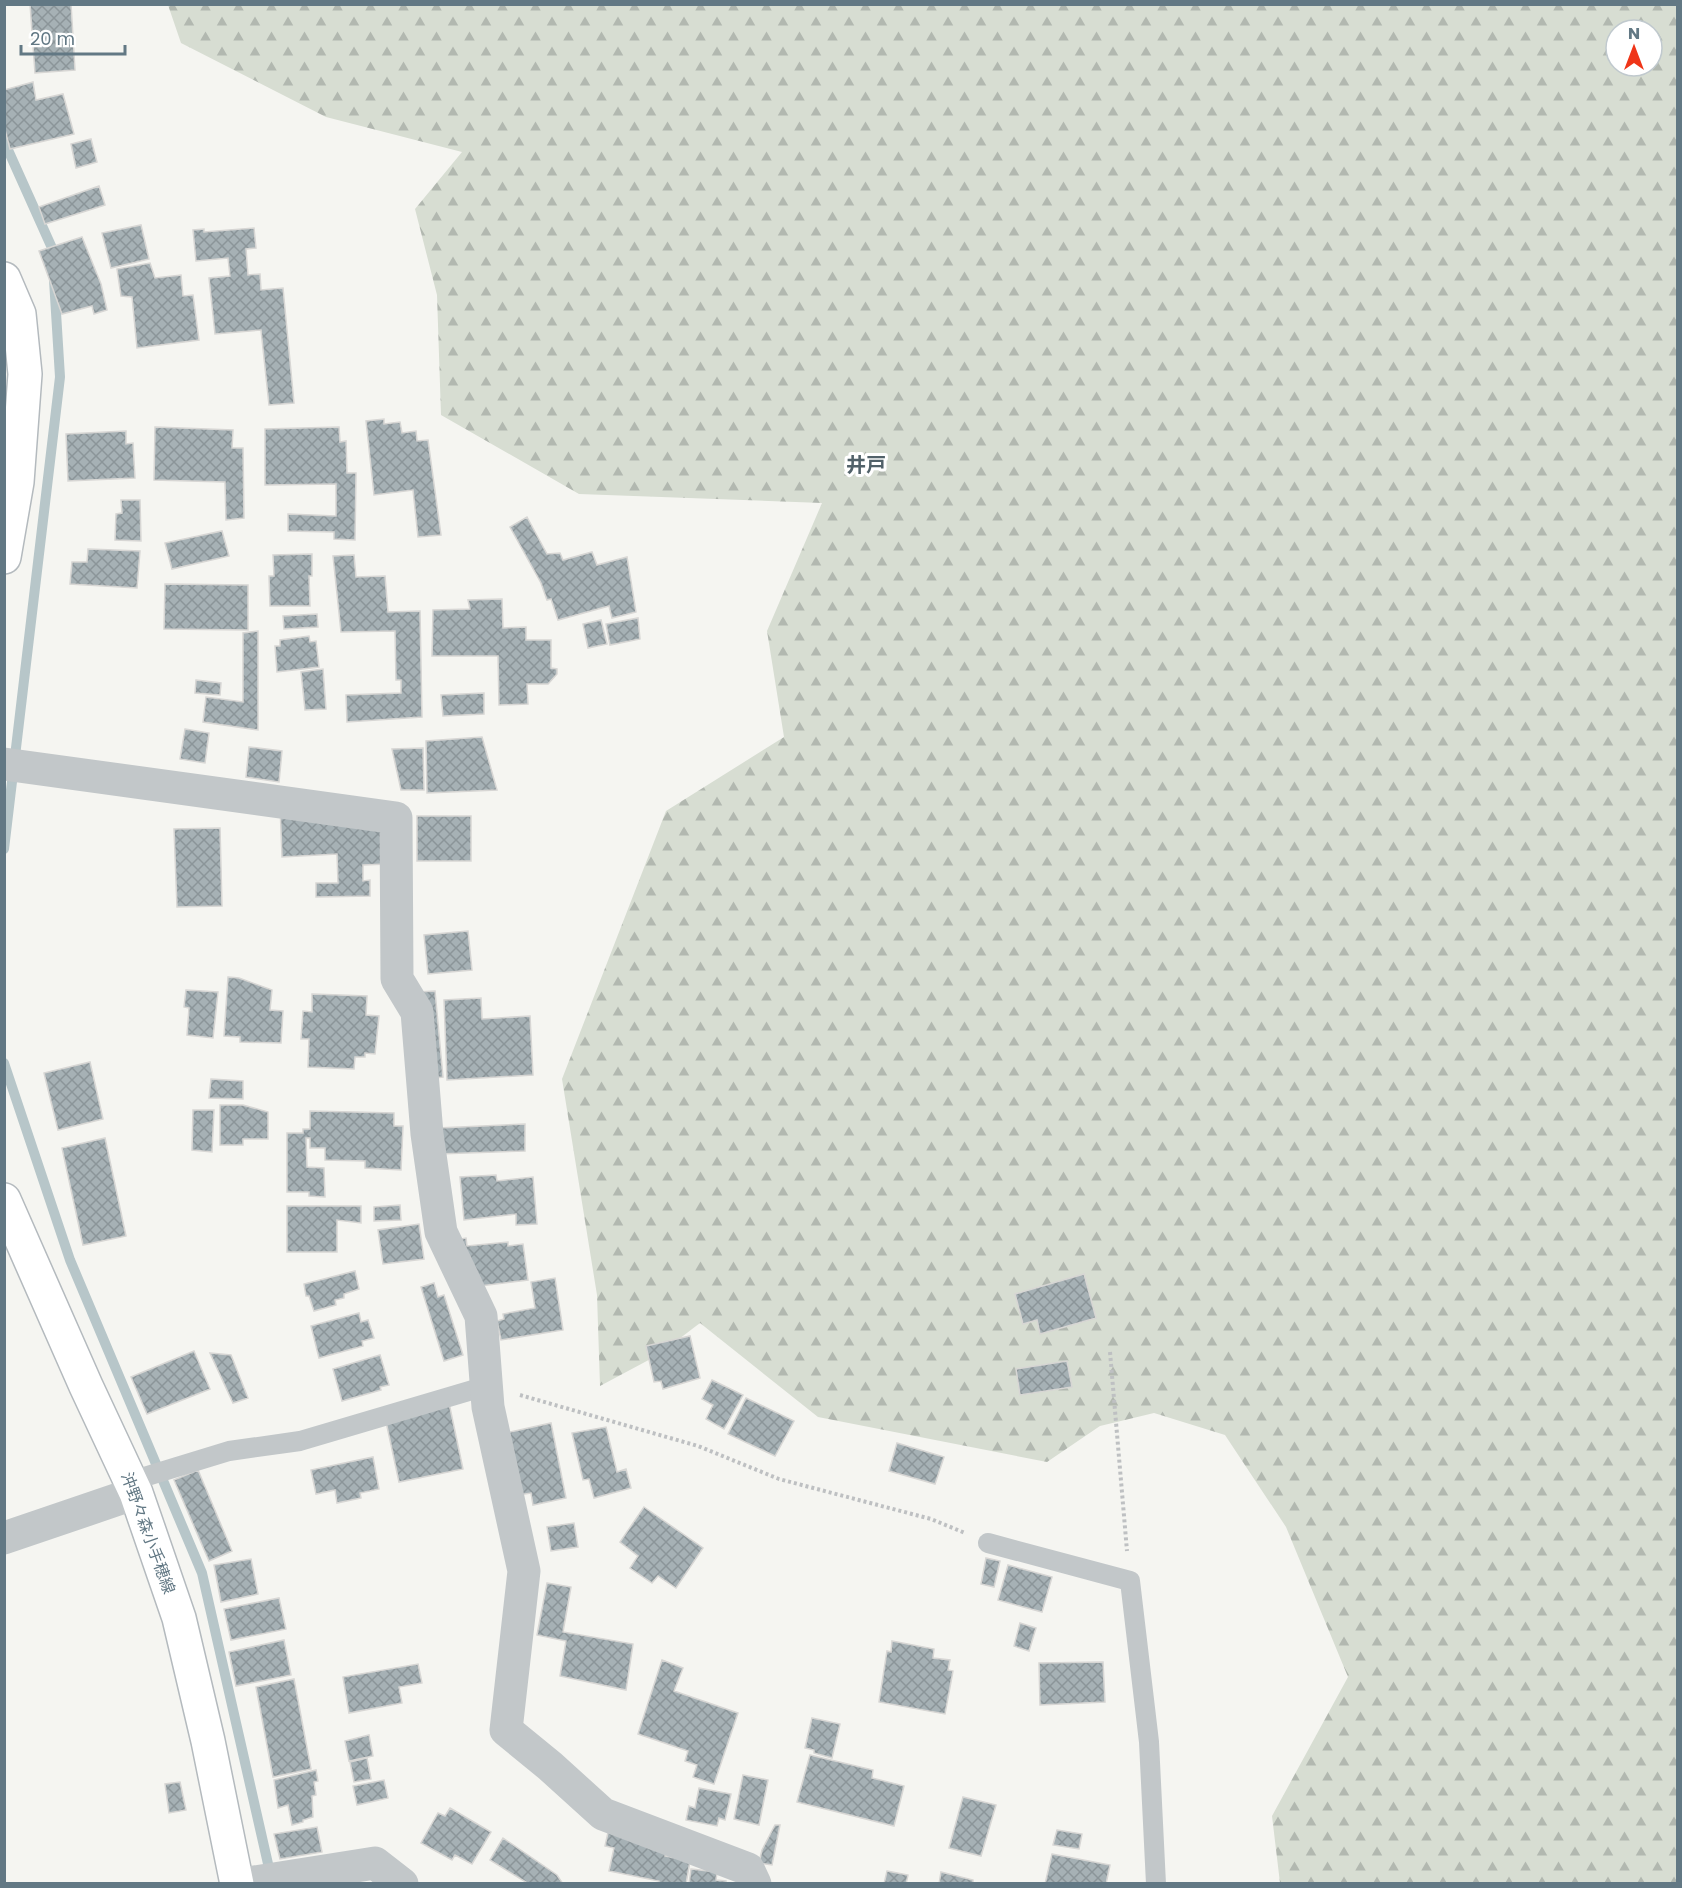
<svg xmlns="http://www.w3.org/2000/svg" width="1682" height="1888" font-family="Poppins,'Noto Sans JP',sans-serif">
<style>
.forest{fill:url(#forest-firs);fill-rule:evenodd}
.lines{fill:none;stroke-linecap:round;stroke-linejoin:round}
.stream{stroke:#b7c6c9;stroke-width:10}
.building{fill:url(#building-cross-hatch);stroke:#d7d6d4;stroke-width:1.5}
.secondary-casing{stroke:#b4babe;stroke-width:36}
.path{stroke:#bec0c2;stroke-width:4;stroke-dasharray:3 3;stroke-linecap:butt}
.service{stroke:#c2c7c9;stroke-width:20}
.minor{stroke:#c2c7c9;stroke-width:33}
.secondary{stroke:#fff;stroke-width:33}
.labels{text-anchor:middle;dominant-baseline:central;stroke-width:6;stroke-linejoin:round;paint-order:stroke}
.street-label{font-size:16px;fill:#627884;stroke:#fff}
.quarter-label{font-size:20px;font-weight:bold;fill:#516169;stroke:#fff}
</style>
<defs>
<pattern id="forest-firs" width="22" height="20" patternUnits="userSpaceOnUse" patternTransform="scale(1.5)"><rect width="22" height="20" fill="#d7ddd2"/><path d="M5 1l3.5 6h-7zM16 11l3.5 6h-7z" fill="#b2b8b0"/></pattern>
<pattern id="building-cross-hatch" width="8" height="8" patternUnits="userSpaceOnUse" patternTransform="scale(1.5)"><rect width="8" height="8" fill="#a6b1b5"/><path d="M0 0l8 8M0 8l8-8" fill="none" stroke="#8b9599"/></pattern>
</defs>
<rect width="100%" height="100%" fill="#f5f5f1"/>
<path class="forest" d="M168 5H1677V1883H1280L1272 1816 1348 1677 1286 1527 1225 1435 1154 1413 1100 1426 1047 1462 818 1417 700 1323 658 1355 600 1386 597 1295 562 1079 666 811 784 737 767 631 822 503 579 494 441 415 437 295 415 209 462 152 326 117 181 43ZM1616 30H1652V66H1616Z"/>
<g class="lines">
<path class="stream" d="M4 141 52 248 53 259
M4 849 60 377 54 280
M4 1063 70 1260 202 1573 271 1877"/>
</g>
<path class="building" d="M30 4H71L75 70 35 73Z
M33 82 36 100 63 94 74 134 10 149 4 126V90Z
M91 139 97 162 76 168 71 144Z
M99 186 105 205 45 224 39 207Z
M141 225 149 259 111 268 102 233Z
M254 228 256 248 246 249 248 275 260 274 261 290 283 288 294 403 269 405 261 330 215 334 209 278 230 276 228 258 196 261 193 230 204 229V232Z
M82 237 101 284 107 310 94 314 92 306 62 314 39 251Z
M150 263 155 278 181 275 183 296 193 295 199 340 137 348 132 297 121 296 117 269Z
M384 419V424L400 422 402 433 416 431 417 441 428 440 441 535 418 537 413 490 374 495 366 421Z
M155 427 233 430 232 448H243L244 518 226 520 225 482 154 480Z
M339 427 340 442 346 441 347 473H356L355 540 334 539V532L288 531V514L336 516V484L265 485V429Z
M126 431V444L133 443 135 478 68 481 66 434Z
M121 500H140L141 541 115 540 116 514 122 513Z
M527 517 547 554 560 553 563 560 592 552 597 565 627 557 636 612 612 618 609 606 558 620 551 599 547 600 541 583 510 527Z
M222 531 229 556 172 569 165 543Z
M88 549 140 551 137 588 70 584 72 562H87Z
M312 554V576H309L310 606H270L269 576H274L273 555Z
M354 555 356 577 385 576 388 612 420 611 422 717 347 722 346 695 401 693V680H396L395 631 341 632 333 556Z
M165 584 248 585V630L164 629Z
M502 599 503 628 526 627V640H551V668L557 669V674L548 684H527L528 704 499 705 498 656H432L433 610 470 609 468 600Z
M317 614 318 627 284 629 283 616Z
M638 618 640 639 610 645 606 624Z
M601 620 607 644 588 648 583 624Z
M258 631V730L203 722 206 697 243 702V633Z
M309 636 310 642 316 641 319 667 277 672 275 646H280V640Z
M323 669 326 709 305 710 301 672Z
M196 680 221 683 220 695 195 693Z
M484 693V714L443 716 441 695Z
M185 729 209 733 205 763 180 759Z
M482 737 497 790 427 793 426 741Z
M249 747 282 751 279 782 246 777Z
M423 748 424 790H401L392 749Z
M280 805 387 828V864L363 865V881L370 880V896L316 897V883H338L337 854 282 857Z
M417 816H471V861H417Z
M220 828 222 906 177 907 174 829Z
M468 931 472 970 428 974 424 935Z
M228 977 239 978 272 990 270 1010 283 1011 281 1043 240 1042V1037L224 1036Z
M186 990 218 992 213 1038 187 1035 189 1008 184 1007Z
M435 991 443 1077 426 1079 418 992Z
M312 994 367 996 366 1015 379 1016 375 1054 365 1053V1057H355L354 1069 308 1067 309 1039H301L303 1011 312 1012Z
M481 998 482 1019 530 1016 533 1075 447 1080 444 1000Z
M90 1062 103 1119 58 1130 44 1073Z
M211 1079 243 1081V1099L209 1098Z
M220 1105H243L268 1112V1139H243V1145H220Z
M193 1110H214L212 1152 192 1150Z
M310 1111 394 1113V1126H403L401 1170 365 1168V1161L325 1160V1148H310V1138H306L307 1167 324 1168 325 1197 309 1196V1192H287V1133H303V1129H310Z
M525 1124V1151L438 1154V1128Z
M105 1138 126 1236 83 1245 62 1148Z
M496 1175 497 1181 533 1177 537 1224 516 1225V1214L464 1220 460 1177Z
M400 1205 401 1220 374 1221V1207Z
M287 1206H361V1223L337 1220V1252H287Z
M419 1224 424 1259 383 1264 378 1230Z
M466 1238 467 1246 508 1242V1246L523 1244 528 1280 472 1287 454 1240Z
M355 1271 359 1289 344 1294V1298L335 1300 336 1305 314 1311 309 1296H306L304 1284Z
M1084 1274 1096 1318 1040 1334 1037 1320 1023 1324 1015 1294Z
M555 1278 563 1330 501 1340 497 1321 504 1319 503 1314 535 1308 531 1282Z
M434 1283 438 1297 444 1295 463 1355 444 1361 421 1287Z
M359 1313 361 1322 368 1320 374 1338 362 1341 363 1346 319 1358 311 1326Z
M690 1336 700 1378 663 1389 661 1381 654 1382 646 1346Z
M194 1351 210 1389 147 1414 131 1377Z
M210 1353 231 1355 248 1398 233 1403Z
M380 1355 389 1385 380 1387 381 1390 342 1401 333 1369Z
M1067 1361 1072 1387 1020 1395 1016 1369Z
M712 1380 743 1395 724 1429 706 1419 713 1405 702 1399Z
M746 1398 794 1421 775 1456 728 1434Z
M449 1403 463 1469 399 1482 385 1417Z
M551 1423 566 1498 533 1505 531 1493 512 1496 501 1434Z
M606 1427 617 1472 626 1469 631 1488 594 1498 589 1479 583 1480 572 1433Z
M897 1443 944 1457 935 1484 889 1471Z
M373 1457 379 1489 360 1493 361 1498 337 1503 335 1490 316 1494 311 1470Z
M198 1470 232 1551 209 1561 174 1480Z
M644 1507 703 1548 676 1588 658 1576 652 1583 630 1568 638 1556 620 1542Z
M574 1523 578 1547 551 1551 547 1527Z
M986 1558 1000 1561 994 1587 981 1584Z
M251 1559 258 1594 221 1602 214 1565Z
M1008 1565 1052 1577 1042 1612 998 1600Z
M547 1583 571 1587 563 1632 633 1644 626 1690 560 1676 566 1641 537 1635Z
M279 1598 286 1629 231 1640 224 1609Z
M1020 1623 1036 1628 1029 1651 1014 1646Z
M284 1640 291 1675 236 1686 229 1652Z
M892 1641 934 1649 933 1658 950 1660 948 1670 953 1671 945 1714 879 1702 887 1651 891 1652Z
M662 1660 683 1668 674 1691 738 1713 714 1784 693 1777 697 1765 685 1761 688 1751 638 1734Z
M1103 1662 1105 1702 1040 1705 1039 1663Z
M418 1664 422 1683 399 1687 402 1703 349 1713 343 1677Z
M294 1679 311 1769 273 1777 256 1687Z
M812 1718 840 1724 832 1758 814 1753V1750L805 1748Z
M369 1735 373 1756 349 1761 345 1741Z
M810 1755 873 1770 872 1778 904 1786 894 1826 797 1802Z
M367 1758 371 1779 354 1782 350 1762Z
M316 1770 318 1781 314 1782 316 1795 312 1796 313 1817 303 1820V1822L292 1825 288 1805 278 1808 274 1780Z
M743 1775 768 1780 759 1825 734 1819Z
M384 1780 388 1798 357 1805 353 1786Z
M180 1782 186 1810 169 1813 165 1784Z
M699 1788 731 1794 725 1820 719 1818 717 1826 686 1820 689 1806 695 1808Z
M963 1797 996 1805 981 1856 949 1848Z
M450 1808 491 1832 472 1864 455 1855 452 1860 421 1843 438 1813 445 1816Z
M775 1825H780L772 1865 759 1863 762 1850Z
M317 1827 322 1852 280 1859 274 1834Z
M609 1828 667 1849 665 1856 690 1861 686 1884H659V1881L609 1871 614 1848 605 1846Z
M1057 1830 1082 1834 1079 1849 1053 1845Z
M503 1838 557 1875 563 1884H529L490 1860Z
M1052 1854 1110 1865 1106 1884H1045Z
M691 1869 717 1872 716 1880 726 1881V1884H689Z
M887 1871 908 1875 906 1884H884Z
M941 1872 973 1880V1884H939Z"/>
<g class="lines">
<g class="secondary-casing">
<path id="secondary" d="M4 279 19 314 25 374 17 482 4 557
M4 1200 86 1386 136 1493 179 1618 208 1741 237 1884"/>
</g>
<path class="path" d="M1110 1352 1127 1551
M520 1395 698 1446 779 1479 931 1519 965 1533"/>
<path class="service" d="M131 1481 229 1451 300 1441 486 1386
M988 1543 1130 1581 1149 1742 1156 1884"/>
<path class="minor" d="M4 764 396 818 397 979 417 1012 427 1134 441 1232 481 1316 488 1407 524 1571 506 1730 550 1766 603 1814 748 1869 755 1884
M4 1538 136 1493
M242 1884 375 1863 402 1884"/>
<use href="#secondary" class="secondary"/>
</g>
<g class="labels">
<g class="street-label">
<text transform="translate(148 1533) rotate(70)">沖野々森小手穂線</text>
</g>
<g class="quarter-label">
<text x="866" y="465">井戸</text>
</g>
</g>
<rect width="1682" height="1888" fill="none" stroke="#627884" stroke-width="12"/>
<g transform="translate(1634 48)"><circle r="28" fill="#ffffff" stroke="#c0c9ce" stroke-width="1.5"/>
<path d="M0-4.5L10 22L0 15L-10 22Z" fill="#ef3518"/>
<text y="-9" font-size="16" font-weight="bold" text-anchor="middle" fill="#627884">N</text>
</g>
<path d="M21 45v9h104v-9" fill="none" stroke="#627884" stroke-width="3"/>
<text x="30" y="45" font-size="18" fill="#627884" stroke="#ffffff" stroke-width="4.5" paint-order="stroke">20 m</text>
</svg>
